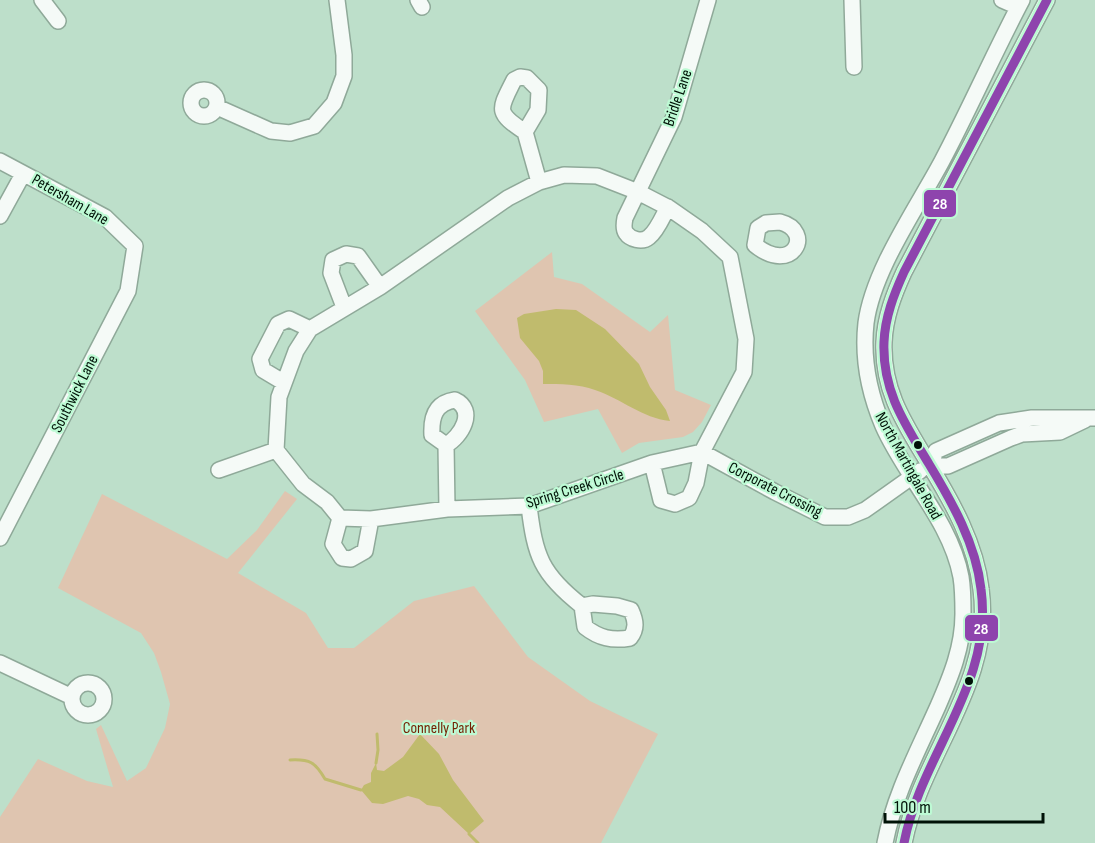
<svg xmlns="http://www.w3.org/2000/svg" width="1095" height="843" font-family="'Sofia Sans Condensed',sans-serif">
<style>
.green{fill:#dfc5b0}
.water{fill:#c0bb6d}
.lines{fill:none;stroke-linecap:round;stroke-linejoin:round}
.stream{stroke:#c0bb6d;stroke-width:3}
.minor-casing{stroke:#8fa999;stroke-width:18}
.minor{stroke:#f5faf7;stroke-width:15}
.bus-1-casing{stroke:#bdfad4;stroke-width:14}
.bus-1{stroke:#8e44ad;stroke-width:9}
.bus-dot{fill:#001207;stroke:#bdfad4;stroke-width:2}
.labels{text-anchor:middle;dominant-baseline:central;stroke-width:4.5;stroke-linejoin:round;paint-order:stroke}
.street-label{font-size:16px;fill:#001207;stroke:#bdfad4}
.park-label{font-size:16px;fill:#731f02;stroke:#bdfad4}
.line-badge{stroke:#bdfad4;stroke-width:2}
.badge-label{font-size:16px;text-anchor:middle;font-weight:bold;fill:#fff}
</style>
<rect width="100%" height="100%" fill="#bddfca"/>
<path class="green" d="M552 252 554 277 582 284 650 332 668 315 675 390 711 405 702 422 693 432 683 437 639 443 622 453 598 409 544 422 525 380 475 311Z
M285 491 297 499 238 573 306 613 328 648H354L414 601 474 586 528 657 590 701 658 734 601 843H0V817L38 759 87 781 113 787 96 729 101 725 127 781 146 768 165 728 170 704 161 672 154 653 141 633 58 588 102 494 227 559 257 530Z"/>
<path class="water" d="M556 309 576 310 605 329 639 364 650 387 666 410 670 421C642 418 622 399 595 390 579 384 560 384 543 384V371L539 361 520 338 517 318 524 314Z
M420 734 439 754 453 780 484 821 469 834 440 807 427 805 419 799 408 796 383 804 372 803 361 790 364 785 371 782V773L376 763 377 770 384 771 403 757Z"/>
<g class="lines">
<path class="stream" d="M290 760C310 759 315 762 325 779L361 790
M376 763 378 750 377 734
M469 834 478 843"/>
<g class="minor-casing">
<path id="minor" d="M42 0 58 21
M418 0 422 7
M852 0 854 67
M1002 0 1018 7
M191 103a13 13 0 1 1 26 0a13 13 0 1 1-26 0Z
M217 107 271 131 290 133 314 126 334 103 344 76V55L337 0
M525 132 538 110 539 90 527 78 520 77 514 80C499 110 495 112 525 132L539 182
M0 161 105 217 135 246 128 291 0 538
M564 175 597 176 638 192 669 208 702 231 730 257 746 339 744 372 702 452 652 463 529 506 447 509 371 519 340 518 327 502 303 484 276 450 279 397 296 351 310 329 380 287 508 198 539 182Z
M668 207C663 216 657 231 649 237 642 243 630 239 626 233 623 229 624 223 625 218L674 117 708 0
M0 216 23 174
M780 222C815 231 793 276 755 245L758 228 766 223Z
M344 307 331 273 333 260 346 254 358 256 380 287
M283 382 263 370 260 359 278 324 289 319 310 329
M455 400C477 410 461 437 446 445L432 435C431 417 435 403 455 400Z
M446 445 447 509
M652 463 661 500 675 504 689 498 696 483 702 452 775 492 825 517H848L865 510 920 471
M930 465 936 451 999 423 1032 418H1095
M930 465 948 466 1011 438 1022 434 1060 432 1085 420
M219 470 276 450
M529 506C535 556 541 574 582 606
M340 518 333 544 342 558 351 559 365 551 371 519
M593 604 617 606 631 610C636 621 637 629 630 638 612 641 599 638 585 627L582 606Z
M0 663 72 697
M72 699a16 16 0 1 1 32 0a16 16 0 1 1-32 0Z
M885 843C894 795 918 751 938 706 951 676 963 647 963 614 963 602 963 589 961 577 951 522 905 476 883 426 869 393 862 359 866 323 873 270 917 208 942 161 970 108 994 53 1022 0
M904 843C921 754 994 684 981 589 976 544 952 502 929 464 905 424 882 391 884 342 885 317 894 294 904 272L1047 0"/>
</g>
<use href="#minor" class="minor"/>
<g class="bus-1-casing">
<path id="bus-1" d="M904 843C921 754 994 684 981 589 976 544 952 502 929 464 905 424 882 391 884 342 885 317 894 294 904 272L1047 0"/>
</g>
<use href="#bus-1" class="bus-1"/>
</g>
<g class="bus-dot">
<circle cx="918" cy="445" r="5"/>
<circle cx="969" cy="681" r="5"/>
</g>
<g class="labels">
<g class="street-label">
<text transform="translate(678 98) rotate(-71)">Bridle Lane</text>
<text transform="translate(70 200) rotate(30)">Petersham Lane</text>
<text transform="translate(75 394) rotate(-63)">Southwick Lane</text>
<text transform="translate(908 466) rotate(61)">North Martingale Road</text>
<text transform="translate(575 489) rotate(-17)">Spring Creek Circle</text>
<text transform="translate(775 490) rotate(27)">Corporate Crossing</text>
</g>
<g class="park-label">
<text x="439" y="728">Connelly Park</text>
</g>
</g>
<g class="line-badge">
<rect x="923" y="189" width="34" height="29" rx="6" fill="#8e44ad"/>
<rect x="964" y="614" width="35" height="28" rx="6" fill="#8e44ad"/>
</g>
<g class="badge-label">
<text x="940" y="209">28</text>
<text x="981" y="634">28</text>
</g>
<path d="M885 813v9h158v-9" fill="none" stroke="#001207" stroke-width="3"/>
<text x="894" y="813" font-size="18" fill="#001207" stroke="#bdfad4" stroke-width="4.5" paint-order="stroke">100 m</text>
</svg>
